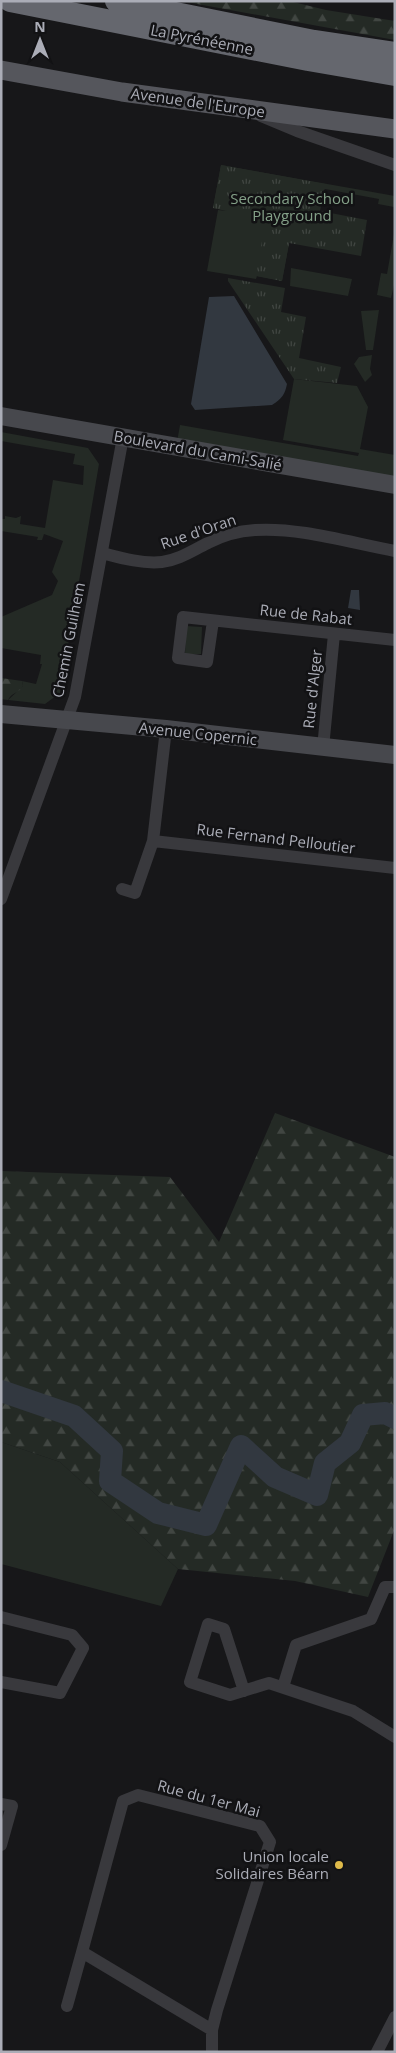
<svg xmlns="http://www.w3.org/2000/svg" width="396" height="2053" font-family="'Open Sans',sans-serif">
<style>
.grass{fill:#242a25}
.forest{fill:url(#forest-firs)}
.park{fill:url(#park-tufts)}
.water{fill:#323840}
.lines{fill:none;stroke-linecap:round;stroke-linejoin:round}
.river{stroke:#323840;stroke-width:22}
.street{stroke:#39393d;stroke-width:12}
.secondary{stroke:#47484d;stroke-width:18}
.primary{stroke:#55565c;stroke-width:19}
.highway{stroke:#65676e;stroke-width:22}
.poi-dot{fill:#deba4a;stroke:#121214;stroke-width:2}
.labels{text-anchor:middle;dominant-baseline:central;stroke-width:5;stroke-linejoin:round;paint-order:stroke}
.street-label{font-size:15px;fill:#abadb7;stroke:#121214}
.park-label{font-size:15px;fill:#84a088;stroke:#121214}
.poi-label{font-size:15px;fill:#abadb7;stroke:#121214;text-anchor:end}
</style>
<defs>
<pattern id="forest-firs" width="22" height="20" patternUnits="userSpaceOnUse" patternTransform="scale(1.25)"><rect width="22" height="20" fill="#242a25"/><path d="M5 1l3.5 6h-7zM16 11l3.5 6h-7z" fill="#414642"/></pattern>
<pattern id="park-tufts" width="24" height="20" patternUnits="userSpaceOnUse" patternTransform="scale(1.25)"><rect width="24" height="20" fill="#242a25"/><path d="M3 7l-1-3M5 7V3M7 7l1-3M15 17l-1-3M17 17v-4M19 17l1-3" fill="none" stroke="#414642"/></pattern>
</defs>
<rect width="100%" height="100%" fill="#171719"/>
<path class="grass" d="M221 165 395 196 394 207 378 204 379 199 325 189 292 228 282 281 257 276 256 279 207 271 218 210 227 211 213 208Z
M395 228V281L391 298 377 295 381 273 387 274Z
M291 268 352 279 348 296 290 286Z
M379 310 373 350H366L361 311Z
M372 355 370 369 372 375 365 382 354 364 359 357Z
M294 379 357 386 368 407 360 449 395 455V480L177 442 180 425 358 456 359 453 283 440Z
M1 432 88 448 99 464 60 693 45 704 8 700 23 686 22 681 36 684 42 664H40L41 655 1 648V617L52 595 58 581 52 572 63 541 44 534 42 540H37L38 537 1 531V519H5V516L16 518 21 516 20 524 45 528 53 480 83 485 84 466 73 464 75 454 1 441Z
M186 626 202 627 201 654H185Z
M1 1442 60 1462 178 1569 161 1606 1 1564Z"/>
<path class="forest" d="M181 1H289L326 10 395 21V40Z
M1 678 22 681 23 686C19 693 11 693 8 700L1 699Z
M275 1113 395 1157V1528L368 1597 295 1581 178 1569 60 1462 1 1442V1171L170 1177 219 1242Z"/>
<path class="park" d="M221 165 325 184 320 211 367 220 361 256 289 243 282 281 256 276 266 218 213 208Z
M228 278 285 288 281 312 306 317 299 358 341 367 337 383 294 379 228 281Z"/>
<path class="water" d="M234 296 287 384C285 394 282 399 272 405L195 410 191 404 209 297Z
M351 590H359L360 610 348 608Z"/>
<g class="lines">
<path class="river" d="M1 1391 74 1416 112 1451 110 1481 158 1513 206 1525 241 1446 275 1477 317 1495 325 1463 350 1443 363 1415 385 1413 395 1418"/>
<path class="street" d="M261 116 297 131 395 165
M102 553C121 558 142 564 162 562 179 560 193 550 208 543 223 535 239 531 255 530 299 527 351 543 395 551
M213 621 207 662 178 658 183 617 395 640
M323 748 334 634
M153 841 395 868
M122 889 135 893 153 841 166 729
M1 899 75 697 123 437
M1 1617 72 1635 83 1648 60 1693 1 1682
M283 1687 296 1645 371 1619 385 1587H395
M244 1691 224 1629 208 1624 190 1682 230 1695 269 1683 353 1711 395 1737
M1 1804 12 1806 1 1845
M67 2006 82 1952
M212 2052V2030L217 2010 270 1842 260 1826 138 1795 123 1801 82 1952 212 2030
M377 2052 395 2017"/>
<path class="secondary" d="M1 416 395 485
M1 714 166 729 395 755"/>
<path class="primary" d="M1 70 122 92 395 129"/>
<path class="highway" d="M10 1 308 60 395 75
M116 1 314 41 395 53"/>
</g>
<circle class="poi-dot" cx="339" cy="1865" r="5"/>
<g class="labels">
<g class="street-label">
<text transform="translate(202 39) rotate(11)">La Pyrénéenne</text>
<text transform="translate(198 102) rotate(8)">Avenue de l'Europe</text>
<text transform="translate(198 450) rotate(10)">Boulevard du Cami-Salié</text>
<text transform="translate(198 531) rotate(-19)">Rue d'Oran</text>
<text transform="translate(306 614) rotate(6)">Rue de Rabat</text>
<text transform="translate(68 640) rotate(-79)">Chemin Guilhem</text>
<text transform="translate(312 689) rotate(-84)">Rue d'Alger</text>
<text transform="translate(198 733) rotate(6)">Avenue Copernic</text>
<text transform="translate(276 838) rotate(7)">Rue Fernand Pelloutier</text>
<text transform="translate(209 1798) rotate(15)">Rue du 1er Mai</text>
</g>
<g class="park-label">
<text x="292" y="198">Secondary School<tspan x="292" dy="17">Playground</tspan></text>
</g>
<g class="poi-label">
<text x="329" y="1856">Union locale<tspan x="329" dy="17">Solidaires Béarn</tspan></text>
</g>
</g>
<rect width="396" height="2053" fill="none" stroke="#abadb7" stroke-width="5"/>
<g transform="translate(40 40)" stroke="#121214" stroke-width="4" paint-order="stroke">
<path d="M0-4L9 19L0 12L-9 19Z" fill="#abadb7"/>
<text y="-8" font-size="14" font-weight="bold" text-anchor="middle" fill="#abadb7">N</text>
</g>
</svg>
